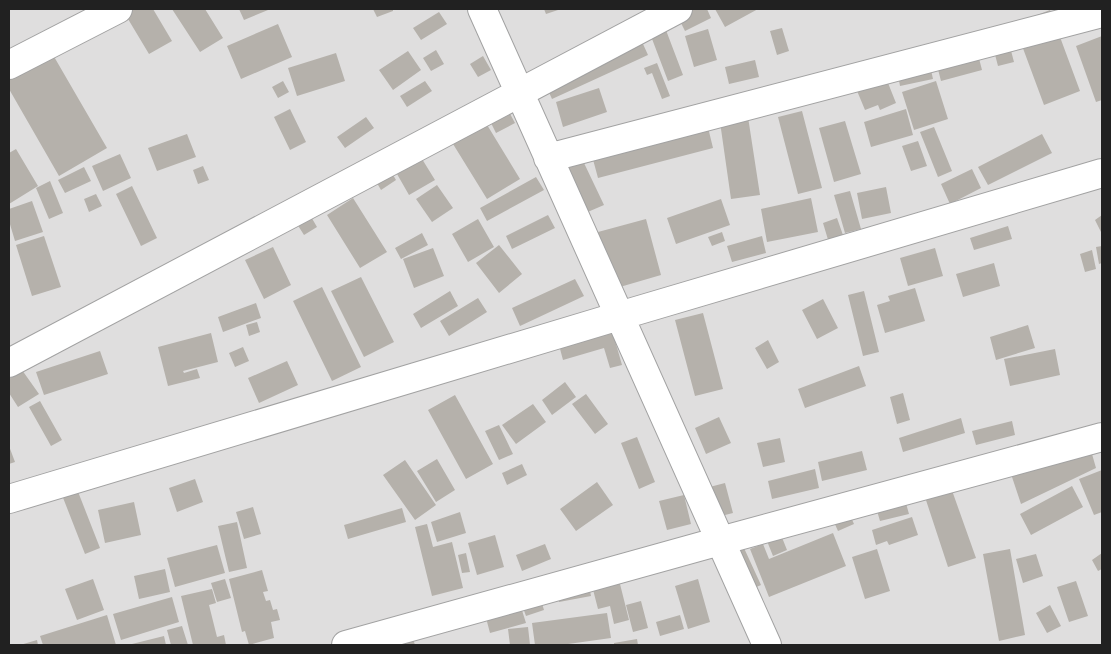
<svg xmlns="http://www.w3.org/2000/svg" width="1111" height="654" font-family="'Varela Round',sans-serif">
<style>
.residential{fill:#dfdede}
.building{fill:#b5b1ab}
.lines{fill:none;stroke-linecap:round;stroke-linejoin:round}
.street-casing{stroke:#a2a2a2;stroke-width:30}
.street{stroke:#fff;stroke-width:28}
</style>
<rect width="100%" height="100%" fill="#f0efe9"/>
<path class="residential" d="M9 9H1102V645H9Z"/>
<path class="building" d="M122 9H153L172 41 149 54Z
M172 9H205L223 38 200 52Z
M239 9H267L268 10 244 20Z
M373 9H393V11L377 17Z
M544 9H561L546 14Z
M674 9H707L711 18 685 31Z
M715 9H758L725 27Z
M1050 10 1080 91 1044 105 1014 24Z
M439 12 447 24 421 40 413 28Z
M661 17 683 75 668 81 646 23Z
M278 24 292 57 241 79 227 46Z
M782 28 789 51 777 55 770 31Z
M1005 28 1014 62 998 66 993 47Z
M708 29 717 60 694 67 685 36Z
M638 33 648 55 552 99 542 77Z
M1102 36V100L1096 102 1076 46Z
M974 39 982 70 941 81 933 50Z
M49 48 107 148 59 176 9 89V71Z
M436 50 444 64 431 71 423 58Z
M408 51 421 70 393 90 379 70Z
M927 52 933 79 900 86 895 59Z
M336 53 345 81 297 96 288 68Z
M483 56 491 70 478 77 470 64Z
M755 60 759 77 729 84 725 67Z
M657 63 670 96 662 99 652 73 647 75 644 68Z
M884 73 896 103 880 110 878 105 865 110 855 86Z
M283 81 289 92 278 98 272 87Z
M425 81 432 91 407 107 400 96Z
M936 81 948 119 914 130 902 92Z
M599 88 607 112 563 127 556 102Z
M502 99 515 123 496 133 484 109Z
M746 104 760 195 731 199 718 108Z
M290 109 306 142 290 150 274 117Z
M906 109 913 135 871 147 864 122Z
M478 110 520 179 487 199 445 131Z
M704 111 713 148 598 178 588 141Z
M802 111 822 188 798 194 778 117Z
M366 117 374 128 345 148 337 137Z
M845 121 861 174 834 182 819 128Z
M934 127 952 171 938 177 920 132Z
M187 134 196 157 157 171 148 148Z
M1042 134 1052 153 988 185 978 167Z
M918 141 927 166 911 171 902 146Z
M574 142 604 205 583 214 553 152Z
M414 146 435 180 409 195 389 160Z
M16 149 38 186 9 204V153Z
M120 154 131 178 103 191 92 166Z
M203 166 209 180 198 184 193 170Z
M84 167 91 181 65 193 58 180Z
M389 168 396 180 381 190 374 178Z
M972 169 981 188 950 204 941 184Z
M536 177 544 190 487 221 480 208Z
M50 181 63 213 49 219 36 188Z
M437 185 453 208 432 222 416 199Z
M132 186 157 238 141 246 116 194Z
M886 187 891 213 862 219 857 193Z
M850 191 861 229 845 233 834 195Z
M96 194 102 206 89 212 84 199Z
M353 198 387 252 360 268 327 215Z
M811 198 818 232 767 242 761 209Z
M721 199 730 225 676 244 667 218Z
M32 201 43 232 15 241 9 221V209Z
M310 215 317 227 304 235 297 224Z
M548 215 555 228 512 249 506 236Z
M1102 215V234L1095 220Z
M837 218 844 238 829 243 823 223Z
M478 219 494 247 468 262 452 234Z
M646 219 661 275 613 289 598 232Z
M1008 226 1012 239 974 250 970 238Z
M722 232 725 241 712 246 708 237Z
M422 233 428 245 401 259 395 248Z
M44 236 61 287 32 296 16 245Z
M762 236 766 253 732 262 727 246Z
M499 245 522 274 499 293 476 263Z
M1102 246V263L1099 264 1096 247Z
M273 247 291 285 264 299 245 260Z
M433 248 444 276 414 288 403 259Z
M935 248 943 276 908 286 900 258Z
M1092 250 1096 269 1085 272 1080 254Z
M994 263 1000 286 963 297 956 274Z
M361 277 394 342 364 357 331 291Z
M575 279 584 296 520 326 512 308Z
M322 287 361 367 332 381 293 301Z
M915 288 925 321 885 333 877 305 890 301 888 296Z
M450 291 458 306 421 328 413 314Z
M864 291 879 352 863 356 848 295Z
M478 298 487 312 449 336 440 321Z
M823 299 838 328 817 339 802 310Z
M256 303 261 318 223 332 218 317Z
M703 313 723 389 695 396 675 320Z
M257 322 260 332 249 336 246 325Z
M1028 325 1035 348 996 360 990 337Z
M612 330 622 365 610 368 604 348 563 360 559 345Z
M211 333 218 362 183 371 184 373 197 369 200 378 168 386 158 347Z
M768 340 779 362 767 369 755 348Z
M243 347 249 361 235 367 229 353Z
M1055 349 1060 375 1010 386 1004 359Z
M100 351 108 374 44 395 36 372Z
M287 361 298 385 259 403 248 378Z
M859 366 866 386 805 408 798 389Z
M22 370 39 394 18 407 9 393V379Z
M565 382 576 397 552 415 542 400Z
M903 393 910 420 897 424 890 397Z
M586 394 608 424 595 434 572 404Z
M455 395 493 464 466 479 428 410Z
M40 401 62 440 51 446 29 407Z
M533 404 546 422 516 444 502 425Z
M719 417 731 443 706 454 695 428Z
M961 418 965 433 903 452 899 438Z
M1012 421 1015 435 976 445 972 431Z
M499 425 513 454 499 460 485 431Z
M637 437 655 482 639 489 621 443Z
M780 438 785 462 763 467 757 443Z
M1088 440 1096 468 1021 504 1008 465Z
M9 446 15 462 9 464Z
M862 451 867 470 822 481 818 462Z
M437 459 455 490 436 502 417 471Z
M405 460 436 505 415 520 383 475Z
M522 464 527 475 507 485 502 473Z
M815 469 819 488 772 499 768 481Z
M1102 470V512L1094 515 1079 479Z
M195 479 203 502 177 512 169 488Z
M597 482 613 505 576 531 560 509Z
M949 482 976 558 948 567 923 491Z
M725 483 733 513 709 519 702 489Z
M75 484 100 548 85 554 60 490Z
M1072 486 1083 507 1031 535 1020 514Z
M684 495 691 524 667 530 659 501Z
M904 496 909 514 880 521 875 504Z
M134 502 141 535 105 543 98 510Z
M253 507 261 534 244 539 236 512Z
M402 508 406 522 348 539 344 525Z
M460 512 466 533 437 542 431 522Z
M849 513 854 524 838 531 833 520Z
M912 517 918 535 889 545 887 541 876 545 872 530Z
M237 522 247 568 229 572 218 526Z
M427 524 433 547 452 542 463 588 432 596 415 527Z
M833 533 846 566 769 597 750 549 763 544 769 559Z
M495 535 504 567 477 575 468 543Z
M738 535 761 585 745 592 723 542Z
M781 535 787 550 773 556 767 541Z
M545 544 551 559 522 571 516 555Z
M217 545 225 573 175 587 167 558Z
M877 549 890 591 865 599 852 557Z
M1010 549 1025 635 999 641 983 554Z
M466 553 470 572 462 573 458 555Z
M1102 553V569L1098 571 1092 560Z
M1036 554 1043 576 1023 583 1016 559Z
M616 568 629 620 614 624 610 606 598 609 589 574Z
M165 569 170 592 139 599 134 576Z
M262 570 268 591 263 592 266 601 270 600 273 610 277 609 280 620 271 622 274 638 249 645 245 631 242 632 229 579Z
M587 575 591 596 559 602 555 582Z
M93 579 104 610 77 620 65 589Z
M225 579 231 598 217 602 211 583Z
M698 579 710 622 688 629 675 586Z
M1076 581 1088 616 1069 622 1057 587Z
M537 588 544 610 526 616 518 594Z
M212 589 216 603 209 605 217 637 224 635 226 645H193L181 596Z
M172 597 179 622 121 640 113 614Z
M641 601 648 628 633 632 626 605Z
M520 604 526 623 490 633 485 614Z
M1050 605 1061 626 1047 633 1036 613Z
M607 613 611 638 561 645H535L532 623Z
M107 615 116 645H43L40 636Z
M680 615 684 629 660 636 656 622Z
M182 626 188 645H171L167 630Z
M528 627 530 645H510L508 629Z
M164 636 166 645H128Z
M413 639 415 645H391Z
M637 639 638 645H614V643Z
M37 640 38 645H20Z"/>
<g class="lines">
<g class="street-casing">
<path id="street" d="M482 9 767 645
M9 65 118 9
M548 158 1102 13
M9 363 678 9
M9 499 619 316 1102 173
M346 645 720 541 1102 437"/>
</g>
<use href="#street" class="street"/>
</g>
<rect width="1111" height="654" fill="none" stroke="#212121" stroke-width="20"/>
</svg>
